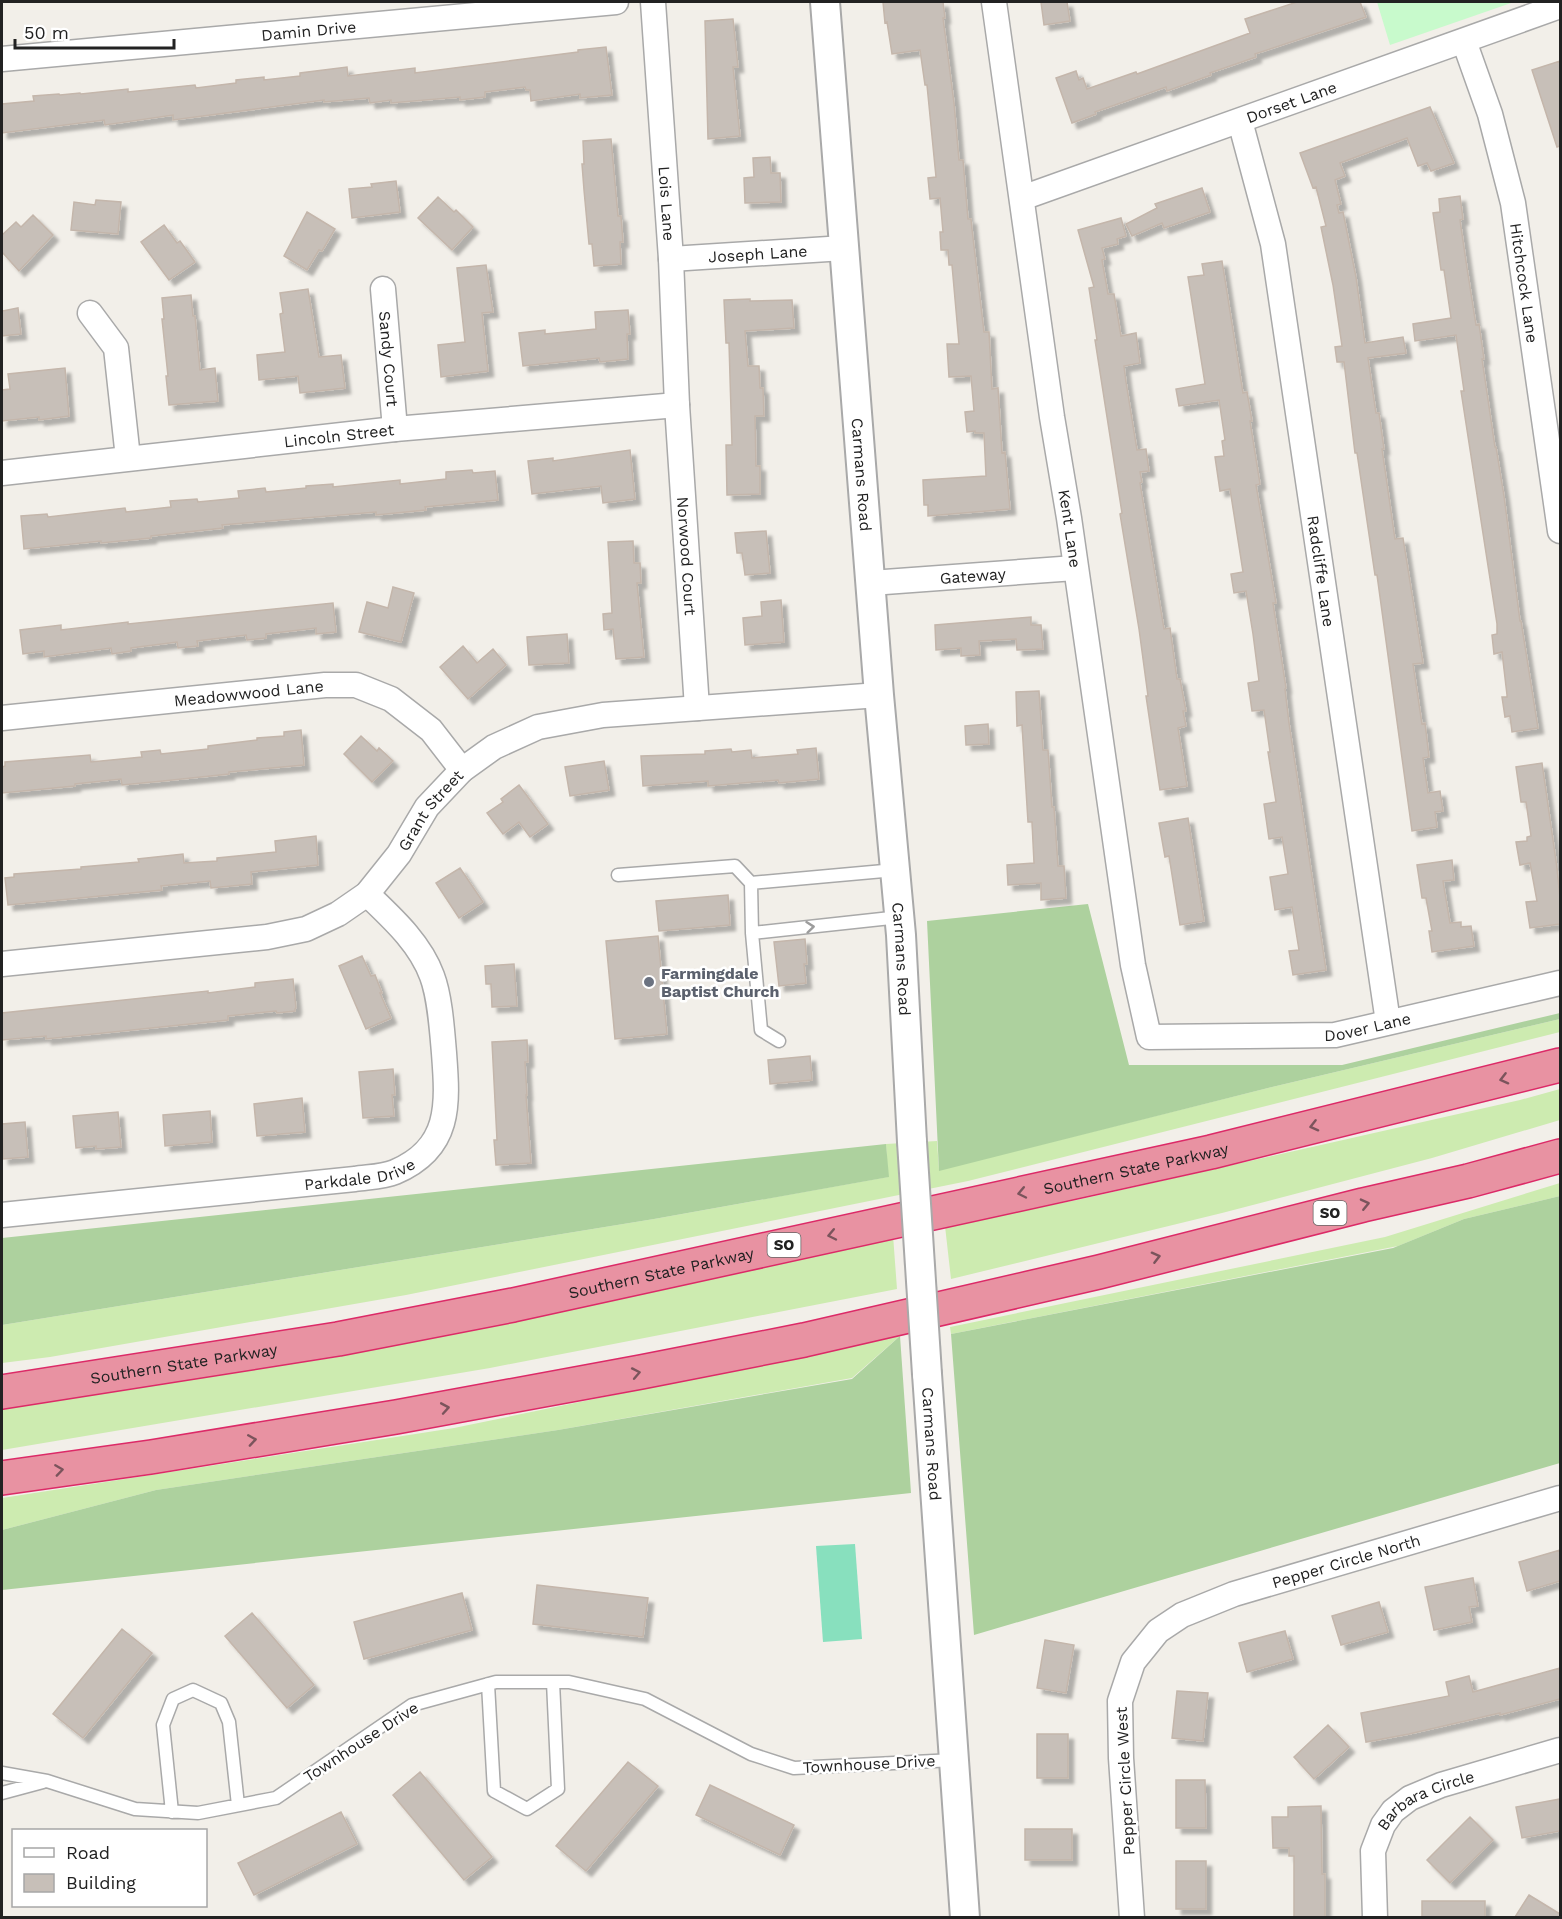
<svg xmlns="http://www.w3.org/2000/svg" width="1562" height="1919" font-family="'Work Sans',sans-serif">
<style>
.grass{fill:#cdebb0}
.forest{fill:#add19e}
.park{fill:#c8facc}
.pitch{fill:#88e0be}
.building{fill:#c7bfb8;stroke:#c4b6ab;stroke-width:1.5;filter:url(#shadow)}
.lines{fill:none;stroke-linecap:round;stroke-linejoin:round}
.service-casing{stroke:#a9a9a9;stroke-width:15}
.minor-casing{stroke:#a9a9a9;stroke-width:27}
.tertiary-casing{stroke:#a9a9a9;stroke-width:32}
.motorway-casing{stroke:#dc2a67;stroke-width:36}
.service{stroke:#fff;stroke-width:12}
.minor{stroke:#fff;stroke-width:24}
.tertiary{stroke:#fff;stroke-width:28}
.motorway{stroke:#e892a2;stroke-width:33}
.tertiary-bridge-casing{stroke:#a9a9a9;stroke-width:32;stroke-linecap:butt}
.tertiary-bridge{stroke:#fff;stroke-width:28}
.oneway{stroke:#9c9c9c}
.oneway2{stroke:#7b545c}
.worship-dot{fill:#6b7280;stroke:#fff;stroke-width:2}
.labels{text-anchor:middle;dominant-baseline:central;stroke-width:5;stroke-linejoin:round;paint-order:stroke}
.shield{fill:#fff;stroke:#646464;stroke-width:1.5}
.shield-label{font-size:15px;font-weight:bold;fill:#222}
.street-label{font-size:16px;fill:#222;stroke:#fff}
.worship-label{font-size:16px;font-weight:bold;fill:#5b616d;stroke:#fff;text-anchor:start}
</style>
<defs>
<filter id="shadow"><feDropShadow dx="5.5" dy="5.5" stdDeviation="1.5" flood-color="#0004"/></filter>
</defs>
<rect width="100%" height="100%" fill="#f2efe9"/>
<path class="grass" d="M1560 1019V1032L968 1181 406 1295 50 1357 2 1363V1325L654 1219 888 1177 886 1144 937 1141 939 1170 1268 1088Z
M1560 1089V1120L1432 1158 1222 1213 951 1279 945 1226 1077 1200 1520 1100Z
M1560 1183V1196L1464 1219 1398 1246 951 1334 950 1327 1385 1237Z
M893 1235 897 1289 490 1368 2 1450V1404L332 1358Z
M900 1336 852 1378 558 1430 156 1490 2 1530V1498L454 1428Z"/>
<path class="forest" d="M1088 904 1129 1065H1342L1560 1013V1019L1268 1088 939 1171 927 921Z
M886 1144 889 1177 654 1219 2 1325V1238Z
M1560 1196V1463L974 1635 951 1334 1393 1248 1464 1219Z
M900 1336 911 1493 2 1590V1530L156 1490 558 1430 852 1379Z"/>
<path class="park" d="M1377 2H1514L1390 45Z"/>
<path class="pitch" d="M855 1544 862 1639 823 1642 816 1546Z"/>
<path class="building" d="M883 2H943L945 18H943L954 103 959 160H963L968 219H971L972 229 984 332H989L992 389 998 388 1002 453 1005 452 1010 509 928 516V505H924L923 480 986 476 984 433H975V431L967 432 965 412 974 411 971 376 949 377 947 344H959L952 265H949L948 250H941L940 232H943L940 198 930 199 928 178 936 177 927 85H925L920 50 892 54 887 22 885 23Z
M1041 2H1067L1070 21 1044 25Z
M1297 2H1360L1366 17 1255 54 1256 57 1210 73 1211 75 1167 91 1166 87 1095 112 1096 114 1072 123 1056 78 1076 71 1079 80 1083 78 1087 89 1136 72 1137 74 1250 33 1245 19Z
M733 19 738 67H733L740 136 708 139 705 21Z
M606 47 612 95 580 98V94L531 101 530 90H526L525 87 485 92V97L460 100V97L391 103V100L370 103 369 98 324 102V100L173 120V115L105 125 104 120 2 133V104L34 101 33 96 59 94 60 95 80 93 81 94 128 89V92L195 85 196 88 236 83V80L264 77V80L300 76V73L347 67 348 76 415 68V73L578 52V50Z
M1560 61V146L1557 147 1532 70Z
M1430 107 1454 163 1431 171 1427 163 1418 166 1407 138 1340 163 1345 176 1335 180 1341 204 1337 205 1339 213 1343 212 1356 277 1365 343 1403 337 1406 353 1368 358 1376 413H1379L1384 449H1382L1395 539 1403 538 1423 663 1413 664 1422 724 1425 723 1429 757 1423 758 1428 793 1440 791 1443 811 1435 812 1437 827 1412 831 1377 575H1375L1357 453H1355L1344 362H1337L1335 347 1342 346 1333 285 1321 227 1326 226 1316 187 1313 188 1300 153Z
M611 139 618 216H621L623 242H620L621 264 594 266 592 244H589L584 190 582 164H584L583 141Z
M770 157 771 173H780L781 202 745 203 744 178 754 177 753 158Z
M396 181 400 212 352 218 349 189 372 187 371 184Z
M1202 188 1210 212 1164 228 1162 223 1132 236 1126 224 1157 208 1155 204Z
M1460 196 1463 219 1460 220 1467 268 1476 325 1479 324 1484 359H1482L1495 447H1496L1504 496 1520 621H1521L1538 728 1512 732 1510 716 1505 717 1502 697H1507V695L1502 652 1494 654 1492 635 1497 634V624L1461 391H1464L1456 335 1415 341 1413 324 1451 318 1444 270H1441L1433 213 1440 212 1439 199Z
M438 197 454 212 456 210 473 227 452 250 418 218Z
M96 200 121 202 118 234 71 230 74 202 95 205Z
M307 212 335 229 322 251 319 250 307 270 284 256Z
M33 215 53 235 19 271 2 252V235L16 222 21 227Z
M1121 218 1126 236 1117 239 1118 244 1102 248 1105 259 1102 260 1108 294H1114L1121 336 1136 333 1140 363 1124 366 1126 382 1137 450 1146 449 1149 471 1140 472 1142 482 1140 483 1164 629 1170 628 1177 679H1180L1186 711H1183L1186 726 1178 728 1187 786 1160 790 1146 696H1148L1139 629 1120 514 1122 513 1095 340H1097L1089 288 1094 287 1078 230Z
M164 225 177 243 180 241 195 262 169 280 141 242Z
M1222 261 1243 393 1247 392 1252 421H1250L1260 484 1256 485 1276 603H1273L1286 688 1285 689 1289 723 1326 970 1293 975 1289 951 1299 950 1292 907 1275 910 1270 877 1288 874 1282 837 1269 839 1264 804 1276 802 1268 752H1270L1264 710 1252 711 1248 683 1259 681 1253 634 1246 591 1234 593 1231 574 1243 572 1230 489 1220 491 1215 457 1224 456 1222 441 1225 440 1219 400 1179 406 1176 389 1205 384 1188 277 1204 275 1202 264Z
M486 265 493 312 482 313 488 371 441 377 438 345 465 342 457 268Z
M308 289 319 357 341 355 345 388 300 393 298 376 259 380 257 355 285 352 280 314 283 313 280 293Z
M191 295 193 316H195L200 370 215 368 218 401 169 405 166 376H168L162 319H164L162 298Z
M750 299V301L792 300 794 328 745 331 748 366H759L760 388H763L764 416H755L756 466H760V494L727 495 726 445H732L729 343H726L724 300Z
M18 308 21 334 2 336V311Z
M628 310 630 334H627L628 359 600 362 599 358 523 366 519 333 545 330V334L596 329 595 312Z
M65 368 69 416 39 420V417L2 421V390L10 389 8 374Z
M630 450 635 499 603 503 601 486 532 494 528 461 553 458V461Z
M472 470 473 473 495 471 498 500 425 507 426 510 376 515V512L222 525 223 528 151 536V538L101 543V541L24 549 21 516 47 514 48 517 125 508 126 512 171 507 170 501 197 499 198 502 239 498 238 491 265 488 266 492 306 488V486L333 484V487L400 480V484L446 479V472Z
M766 531 770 573 745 575 742 553H737L735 533Z
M633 541 634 563H640L641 583H637L644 657 616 659 613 629 604 630 603 614 612 613 608 542Z
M393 587 414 593 401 642 359 632 367 602 388 608Z
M781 600 784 642 745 645 743 618 762 616 761 602Z
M333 603 336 632 316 634V628L266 634V638L247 640 246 635 197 641 198 646 178 648 177 642 131 648V651L112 654 111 648 44 657V651L23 654 20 630 61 625V630L128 622V624Z
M1031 617V625H1041L1043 649 1017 650 1016 639 979 641 980 655 961 656V648L936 650 935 625Z
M567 634 569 663 529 665 527 637Z
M463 646 477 663 493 649 506 665 468 699 440 667Z
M1039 691 1043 750H1048L1052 807H1054L1058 866H1064L1066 898 1041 900V883L1008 885 1007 865 1034 863 1032 822H1028L1022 725 1017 726 1016 692Z
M988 724 989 744 966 745 965 726Z
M301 730 304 765 229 772V774L163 781 122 785 121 779 75 784V786L2 793V767L5 766V762L90 755 91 762 142 757 141 752 160 750 161 754 208 749V746L257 740V738L284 736V732Z
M361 736 377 751 379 748 393 761 372 782 344 754Z
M816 748 819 779 779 783 778 780 708 786V781L643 786 641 756 705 754V751L731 749 732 752 751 750 752 758 798 754 797 750Z
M604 761 609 790 570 796 565 767Z
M1542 763 1557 868 1560 898V924L1530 928 1526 902 1537 901 1530 863 1520 865 1516 842 1527 841V837L1531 836 1526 802H1521L1516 767Z
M519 785 548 824 530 837 519 822 503 834 487 813 503 802 501 799Z
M1188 818 1204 921 1180 925 1169 856 1165 857 1159 823Z
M316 836 318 865 251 872 252 884 211 888 210 881 161 886 162 890 8 905 5 878 14 877V874L81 869V867L139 862 138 859 183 854 184 863 217 861V858L276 852 275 841Z
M1452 860 1454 880 1443 881 1450 923 1461 922V927L1471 926 1474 946 1432 952 1429 931H1432L1426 898H1422L1417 865Z
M460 868 483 902 459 918 436 883Z
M728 895 730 925 659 931 656 901Z
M658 936 667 1034 615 1039 606 941Z
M805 939 807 964H804L806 983 779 986 774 942Z
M362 956 371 976 375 975 382 993H380L391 1018 366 1029 339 966Z
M514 964 517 1006 492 1007 491 984H486L485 966Z
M293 979 296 1008 295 1009V1011L277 1013 276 1011 228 1016V1020L46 1039V1036L2 1040V1013L208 991V993L255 987V983Z
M527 1040 528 1062H525L527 1095H526L531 1163 496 1165 494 1140H497L492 1042Z
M810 1056 812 1080 770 1084 768 1060Z
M393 1069 395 1095H392L394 1116 363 1118 359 1072Z
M302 1098 305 1132 257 1136 254 1104Z
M210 1111 212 1142 165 1146 163 1115Z
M118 1112 121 1147 96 1149V1146L76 1148 73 1116Z
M25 1122 28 1157 3 1159 2 1124Z
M1560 1550V1581L1527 1591 1519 1562Z
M1473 1578 1478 1606 1469 1607 1472 1622 1434 1630 1425 1587Z
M537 1585 648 1598 643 1637 533 1624Z
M462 1593 472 1630 364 1659 354 1622Z
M1379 1602 1388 1632 1341 1645 1332 1616Z
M252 1613 314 1685 287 1708 225 1636Z
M122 1629 152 1653 83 1738 53 1714Z
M1285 1631 1293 1659 1247 1672 1239 1643Z
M1045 1640 1074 1645 1066 1693 1037 1688Z
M1560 1668V1699L1500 1715V1713L1409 1734 1366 1742 1361 1713 1449 1696 1446 1682 1469 1676 1473 1692Z
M1177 1691 1208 1693 1203 1741 1172 1738Z
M1328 1725 1349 1747 1314 1779 1294 1757Z
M1037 1734H1068V1778H1037Z
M628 1762 658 1786 586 1871 556 1846Z
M420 1772 492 1857 464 1880 393 1795Z
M1176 1780H1205L1206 1828H1176Z
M710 1785 794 1825 780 1855 696 1815Z
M1560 1799V1831L1522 1838 1516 1807Z
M1321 1806 1322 1874H1325V1917H1294V1856H1289V1848H1273L1272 1817H1288V1807Z
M341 1812 357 1844 254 1895 238 1863Z
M1470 1817 1493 1840 1450 1883 1427 1860Z
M1025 1829H1072V1860H1025Z
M1176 1861H1206V1909H1176Z
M1529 1895 1560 1914V1917H1515Z
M1422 1901H1485V1917H1422Z"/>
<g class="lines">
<g class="service-casing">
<path id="service" d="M618 875 735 866 751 883 752 933 761 1030 779 1041
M751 883 895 870
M752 933 900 917
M488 1684 494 1791 527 1809 558 1789 553 1682
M2 1773 47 1781 135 1809 198 1813 276 1798 412 1705 496 1682H569L645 1699 751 1754 794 1768 954 1760
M2 1793 43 1782
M172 1812 163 1725 173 1699 193 1690 221 1703 229 1722 238 1805"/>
</g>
<g class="minor-casing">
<g id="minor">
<path id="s1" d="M653 2 671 259 677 405 697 708"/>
<path id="s2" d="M994 2 1052 417 1069 518 1133 965 1149 1037 1335 1035 1560 983"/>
<path id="s3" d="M1464 41 1490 114 1513 203 1560 531"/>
<path id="s4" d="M2 59 616 2"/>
<path id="s5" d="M1240 121 1273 244 1388 1022"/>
<path id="s6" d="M1022 198 1560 6"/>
<path id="s7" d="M671 259 844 248"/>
<path id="s8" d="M383 289 395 429"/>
<path d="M90 313 116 348 128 458"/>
<path id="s9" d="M2 473 395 429 677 405"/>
<path id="s10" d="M871 583 1075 568"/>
<path id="s11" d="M2 718 325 685H356L391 699 431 730 462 770"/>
<path id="s12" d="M2 964 267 937 306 929 338 914 367 894 399 854 427 807 462 770 494 747 538 727 603 715 879 695"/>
<path id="s13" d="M2 1215 355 1179C367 1177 383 1177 395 1172 451 1148 448 1105 444 1053 442 1030 440 997 432 976 420 943 392 918 367 894"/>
<path id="s14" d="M1132 1918 1121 1758 1120 1701 1133 1662 1158 1631 1182 1615 1234 1594 1560 1498"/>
<path id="s15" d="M1375 1918 1373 1851 1383 1825 1393 1811 1410 1798 1441 1785 1560 1750"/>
</g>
</g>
<g class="tertiary-casing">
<g id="tertiary">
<path id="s16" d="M825 2 879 695 901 935 912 1142"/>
<path id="s17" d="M927 1374 965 1918"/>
</g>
</g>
<g class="motorway-casing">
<g id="motorway">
<path id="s18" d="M2 1392 338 1339 513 1305 1211 1152 1560 1065"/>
<path d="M2 1478 151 1457 396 1417 641 1372 804 1340 1099 1272 1363 1205 1468 1181 1560 1156"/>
</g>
</g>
<use href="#service" class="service"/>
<use href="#minor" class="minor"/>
<use href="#tertiary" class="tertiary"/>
<use href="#motorway" class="motorway"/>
<g class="tertiary-bridge-casing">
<path id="tertiary-bridge" d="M912 1142 927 1374"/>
</g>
<use href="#tertiary-bridge" class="tertiary-bridge"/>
</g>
<defs><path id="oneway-chevron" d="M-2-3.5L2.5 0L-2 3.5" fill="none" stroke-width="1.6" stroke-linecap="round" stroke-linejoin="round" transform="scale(1.5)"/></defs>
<use class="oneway" href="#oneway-chevron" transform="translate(810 927) rotate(-6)"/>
<g class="oneway2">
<use href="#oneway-chevron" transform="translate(1504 1079) rotate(166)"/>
<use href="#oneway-chevron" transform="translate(1314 1126) rotate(166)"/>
<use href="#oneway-chevron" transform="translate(1022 1193) rotate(168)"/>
<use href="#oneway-chevron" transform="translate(1365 1204) rotate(-13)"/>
<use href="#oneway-chevron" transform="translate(832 1235) rotate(168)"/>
<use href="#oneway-chevron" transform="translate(1156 1257) rotate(-14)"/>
<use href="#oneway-chevron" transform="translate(636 1373) rotate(-11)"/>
<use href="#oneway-chevron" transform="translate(445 1408) rotate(-10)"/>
<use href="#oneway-chevron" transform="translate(252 1440) rotate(-9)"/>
<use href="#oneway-chevron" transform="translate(59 1470) rotate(-8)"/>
</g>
<circle class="worship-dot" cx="649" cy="982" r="6"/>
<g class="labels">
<g class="shield">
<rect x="1313.5" y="1201" width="33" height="24" rx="4.5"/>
<rect x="767.5" y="1233" width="33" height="24" rx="4.5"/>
</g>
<g class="shield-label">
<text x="1330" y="1213">SO</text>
<text x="784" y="1245">SO</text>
</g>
<g class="street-label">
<text stroke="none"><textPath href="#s4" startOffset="308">Damin Drive</textPath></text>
<text stroke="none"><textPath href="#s6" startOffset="286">Dorset Lane</textPath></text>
<text stroke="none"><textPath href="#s1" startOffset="202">Lois Lane</textPath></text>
<text stroke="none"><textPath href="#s7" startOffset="87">Joseph Lane</textPath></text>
<text stroke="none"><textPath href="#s3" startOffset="250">Hitchcock Lane</textPath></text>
<text stroke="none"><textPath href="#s8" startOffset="70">Sandy Court</textPath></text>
<text stroke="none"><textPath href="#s9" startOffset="339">Lincoln Street</textPath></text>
<text stroke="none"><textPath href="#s16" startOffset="474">Carmans Road</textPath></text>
<text stroke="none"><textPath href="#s2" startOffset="532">Kent Lane</textPath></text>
<text stroke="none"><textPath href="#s1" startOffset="555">Norwood Court</textPath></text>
<text stroke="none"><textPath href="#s5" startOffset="458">Radcliffe Lane</textPath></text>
<text stroke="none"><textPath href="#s10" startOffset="102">Gateway</textPath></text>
<text stroke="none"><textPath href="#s11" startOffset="248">Meadowwood Lane</textPath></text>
<text stroke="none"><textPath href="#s12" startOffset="482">Grant Street</textPath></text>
<text stroke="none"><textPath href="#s16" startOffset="960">Carmans Road</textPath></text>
<text stroke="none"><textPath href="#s2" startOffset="1266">Dover Lane</textPath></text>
<text stroke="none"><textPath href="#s18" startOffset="1156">Southern State Parkway</textPath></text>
<text stroke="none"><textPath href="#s13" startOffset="360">Parkdale Drive</textPath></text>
<text stroke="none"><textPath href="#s18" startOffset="670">Southern State Parkway</textPath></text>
<text stroke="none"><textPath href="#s18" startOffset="184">Southern State Parkway</textPath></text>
<text stroke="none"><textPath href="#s17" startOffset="70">Carmans Road</textPath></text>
<text stroke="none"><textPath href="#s14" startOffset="500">Pepper Circle North</textPath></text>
<text transform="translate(361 1742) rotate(-33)">Townhouse Drive</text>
<text transform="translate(869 1764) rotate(-3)">Townhouse Drive</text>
<text transform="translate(1125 1781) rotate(-93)">Pepper Circle West</text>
<text stroke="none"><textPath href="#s15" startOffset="146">Barbara Circle</textPath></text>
</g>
<g class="worship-label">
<text x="661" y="973">Farmingdale<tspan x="661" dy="18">Baptist Church</tspan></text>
</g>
</g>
<rect width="1562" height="1919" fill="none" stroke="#222222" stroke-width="6"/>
<rect x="12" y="1829" width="195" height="78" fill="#ffffff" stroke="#a7a7a7" stroke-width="1.5"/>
<rect x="24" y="1848" width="30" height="9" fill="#ffffff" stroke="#a7a7a7" stroke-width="1.5"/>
<text x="66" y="1859" font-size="18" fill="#222222">Road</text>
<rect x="24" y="1874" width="30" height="18" fill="#c7bfb8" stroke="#a7a7a7" stroke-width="1.5"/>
<text x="66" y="1889" font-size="18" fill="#222222">Building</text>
<path d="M15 39v9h159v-9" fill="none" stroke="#222222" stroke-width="3"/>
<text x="24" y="39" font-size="18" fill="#222222" stroke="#ffffff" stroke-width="4.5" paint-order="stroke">50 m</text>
</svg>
